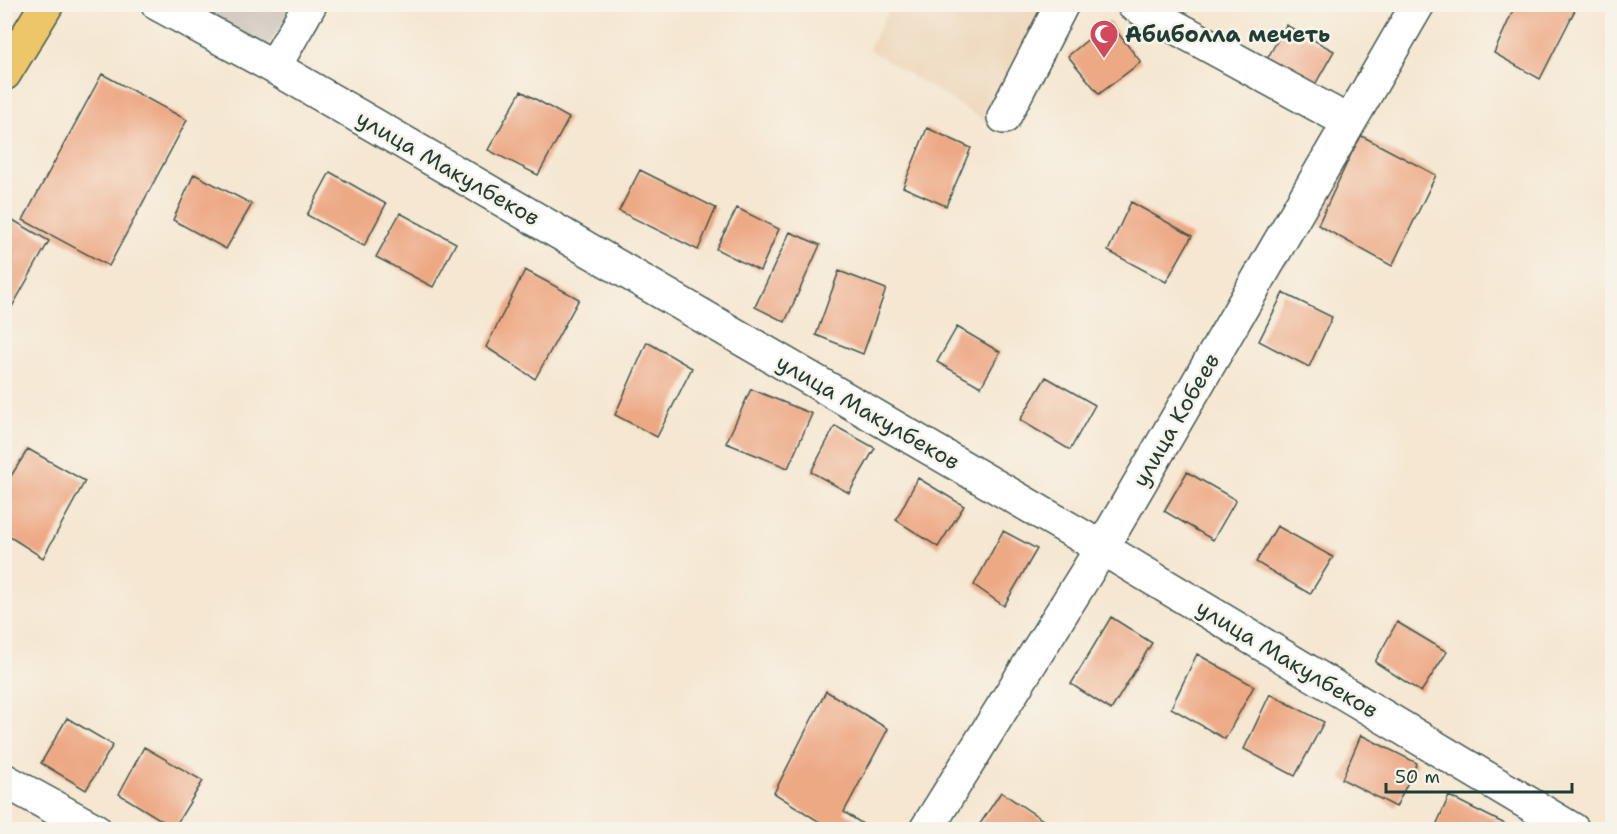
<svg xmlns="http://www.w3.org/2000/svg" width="1617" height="834" font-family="'Shantell Sans',sans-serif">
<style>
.built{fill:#eed7bb}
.industrial{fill:#ccc2b9}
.building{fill:#eda884}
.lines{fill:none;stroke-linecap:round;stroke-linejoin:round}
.minor-casing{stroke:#3f564c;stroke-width:36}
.major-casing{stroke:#3f564c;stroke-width:36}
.minor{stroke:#fff;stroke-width:33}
.major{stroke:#ecc669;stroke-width:33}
.labels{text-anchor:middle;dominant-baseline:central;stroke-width:5;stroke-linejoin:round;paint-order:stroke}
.poi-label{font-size:22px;font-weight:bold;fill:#1f3d34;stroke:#f7f3e8;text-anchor:start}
.street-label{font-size:22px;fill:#1f3d34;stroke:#f7f3e8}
</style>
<rect width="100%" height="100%" fill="#f7f3e8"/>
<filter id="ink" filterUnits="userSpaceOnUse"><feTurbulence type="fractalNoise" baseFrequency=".0167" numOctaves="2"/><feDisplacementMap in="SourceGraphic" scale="12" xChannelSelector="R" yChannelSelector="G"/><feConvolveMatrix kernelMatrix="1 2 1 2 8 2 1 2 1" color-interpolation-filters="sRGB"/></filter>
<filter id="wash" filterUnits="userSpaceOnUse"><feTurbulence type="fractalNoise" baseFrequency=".008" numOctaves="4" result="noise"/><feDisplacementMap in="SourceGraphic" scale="24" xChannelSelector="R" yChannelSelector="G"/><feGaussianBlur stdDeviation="1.35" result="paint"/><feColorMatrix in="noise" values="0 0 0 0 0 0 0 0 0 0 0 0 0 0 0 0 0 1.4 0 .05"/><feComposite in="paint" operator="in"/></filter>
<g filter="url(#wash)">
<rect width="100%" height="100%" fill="#f5e7d1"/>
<path class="built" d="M892 5H1052L988 123 868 49Z"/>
<path class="industrial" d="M196 5H293L267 49Z"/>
<g id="blocks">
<path class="building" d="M1516 4H1570L1576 8 1540 79 1494 53Z
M1109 22 1141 62 1099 94 1068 56Z
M1286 25 1334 51 1313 88 1266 61Z
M102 74 187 120 109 266 23 220Z
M521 91 569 118 538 175 488 150Z
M927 128 971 148 946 206 903 187Z
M1360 135 1436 175 1392 266 1318 225Z
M640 170 716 208 698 250 619 211Z
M330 172 386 204 364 246 307 215Z
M194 174 252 204 226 249 173 220Z
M1131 202 1192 236 1166 282 1108 251Z
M737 208 779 229 760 271 716 249Z
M400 213 456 243 433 287 376 257Z
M6 216 49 241 4 321V219Z
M790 232 820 245 785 322 755 307Z
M525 270 579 299 535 379 486 347Z
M839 271 886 289 863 354 816 335Z
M1283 293 1332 317 1309 367 1259 341Z
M957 327 1000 352 981 387 937 362Z
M647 342 692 368 657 437 615 415Z
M1046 377 1095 405 1070 450 1020 420Z
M751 389 812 414 788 468 726 443Z
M835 426 875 448 849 493 811 472Z
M28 449 85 481 43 558 4 533V487Z
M1187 472 1236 500 1213 540 1164 511Z
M918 478 964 506 938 547 896 520Z
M1277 526 1333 557 1310 594 1256 562Z
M1003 531 1037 549 1004 606 974 585Z
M1111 617 1152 643 1111 710 1071 684Z
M1397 622 1447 652 1421 692 1375 662Z
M1197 654 1254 686 1225 739 1171 708Z
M826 691 888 729 844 812 872 830H832L774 793Z
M1270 694 1324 722 1295 776 1244 749Z
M67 718 113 745 86 790 41 763Z
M1361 735 1417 763 1396 807 1342 779Z
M144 747 203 781 174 828 119 794Z
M1001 792 1052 826 1050 830H976Z
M1449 796 1509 826 1508 830H1434Z"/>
</g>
</g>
<g filter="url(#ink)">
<use href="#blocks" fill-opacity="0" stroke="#3f564c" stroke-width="1.5"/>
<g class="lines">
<g class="minor-casing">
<path id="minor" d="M158 4 274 67 1102 548 1573 830
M1133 4 1349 122
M274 67 310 4
M1004 117 1062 4
M4 780 95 830
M926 830 1102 548 1418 4"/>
</g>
<g class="major-casing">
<path id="major" d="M4 74 47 4"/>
</g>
<use href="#minor" class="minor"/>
<use href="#major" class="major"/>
</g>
</g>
<defs>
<g id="mosque-pin" transform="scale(1.5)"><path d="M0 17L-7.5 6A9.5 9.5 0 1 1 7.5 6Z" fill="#d1495b" stroke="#f7f3e8"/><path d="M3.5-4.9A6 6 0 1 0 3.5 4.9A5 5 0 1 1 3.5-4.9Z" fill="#fff"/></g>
</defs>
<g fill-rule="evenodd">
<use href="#mosque-pin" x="1104" y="34"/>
</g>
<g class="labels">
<g class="poi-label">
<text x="1125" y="34">Абиболла мечеть</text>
</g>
<g class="street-label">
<text transform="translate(448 168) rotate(30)">улица Макулбеков</text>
<text transform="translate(868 412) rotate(30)">улица Макулбеков</text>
<text transform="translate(1176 420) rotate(-60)">улица Кобеев</text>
<text transform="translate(1287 659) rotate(31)">улица Макулбеков</text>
</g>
</g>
<rect width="1617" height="834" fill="none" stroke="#f7f3e8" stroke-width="24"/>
<path d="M1386 783v9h186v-9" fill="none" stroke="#1f3d34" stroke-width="3"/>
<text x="1395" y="783" font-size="18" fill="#1f3d34" stroke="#f7f3e8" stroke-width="4.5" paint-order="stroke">50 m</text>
</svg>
